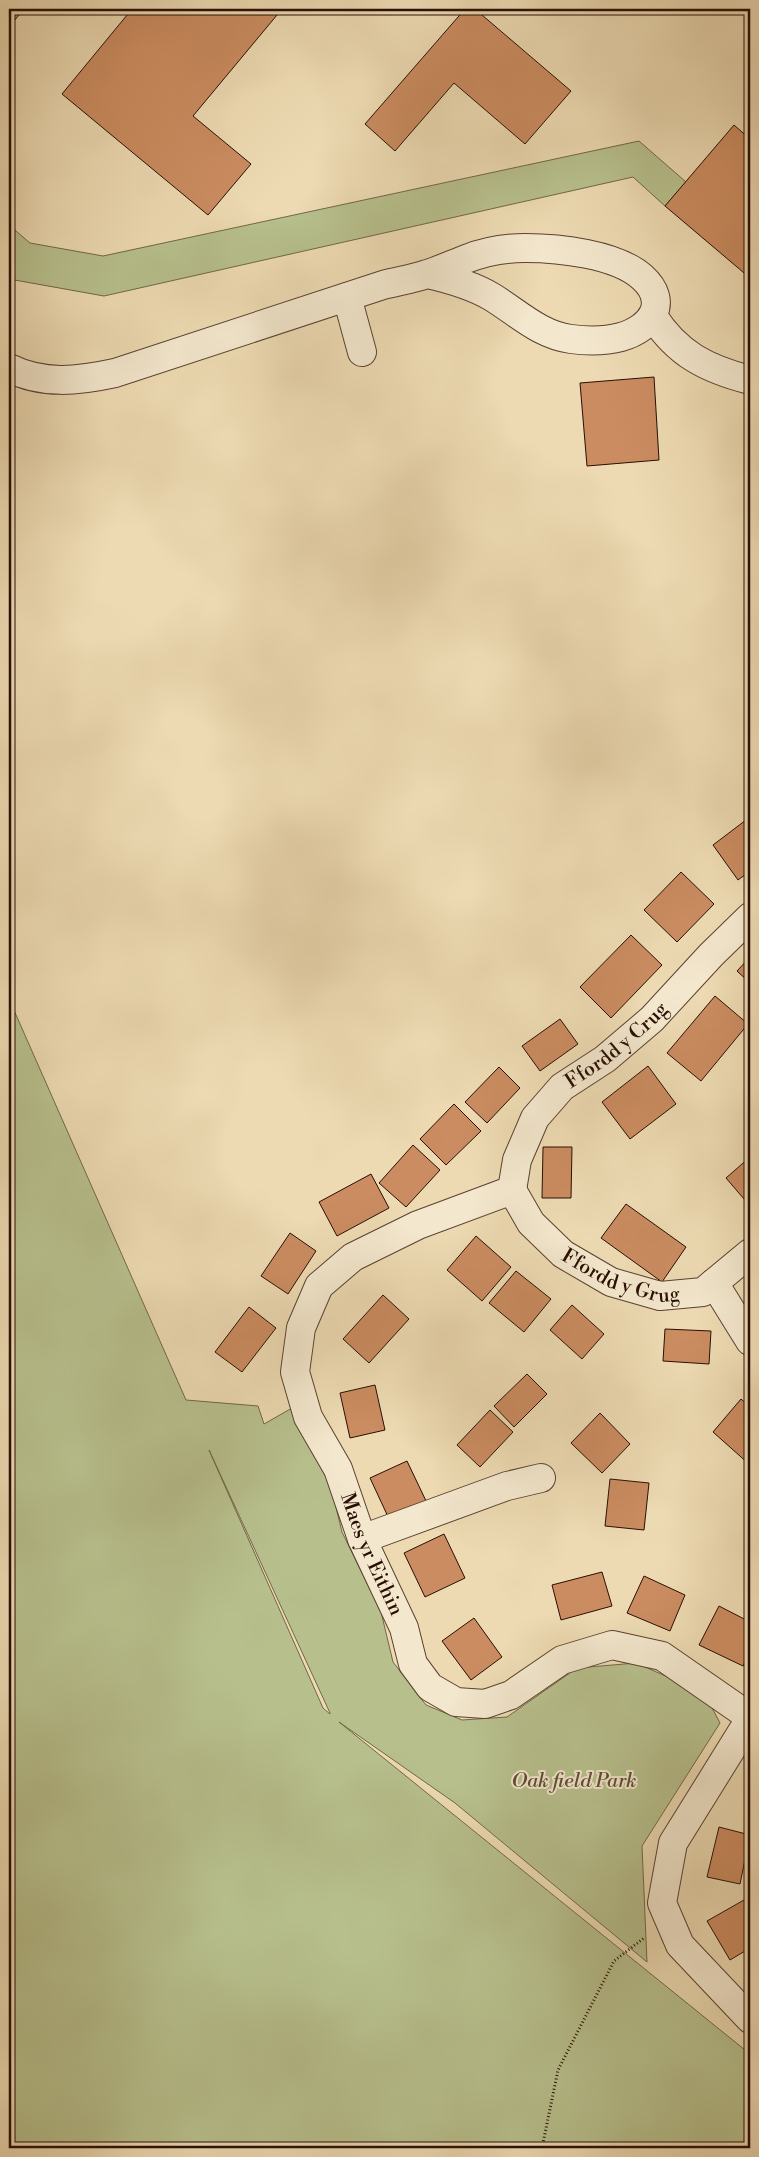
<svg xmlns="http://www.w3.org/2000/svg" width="759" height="2157" font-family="'Libre Bodoni',serif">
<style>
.green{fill:#b7c08d;stroke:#706748;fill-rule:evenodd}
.building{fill:#ca8c60;stroke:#290e04}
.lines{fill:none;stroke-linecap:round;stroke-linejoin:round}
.minor-casing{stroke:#5a4130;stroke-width:30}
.path{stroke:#290e04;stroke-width:3;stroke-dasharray:1 2.5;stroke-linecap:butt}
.minor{stroke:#f3e7cd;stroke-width:28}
.labels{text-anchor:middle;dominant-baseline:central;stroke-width:4;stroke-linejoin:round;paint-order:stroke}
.street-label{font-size:20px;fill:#290e04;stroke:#f3e7cd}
.park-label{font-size:20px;font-style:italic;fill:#5b4c34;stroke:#f3e7cd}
</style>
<rect width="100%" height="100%" fill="#eddab2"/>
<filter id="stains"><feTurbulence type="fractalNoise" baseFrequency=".004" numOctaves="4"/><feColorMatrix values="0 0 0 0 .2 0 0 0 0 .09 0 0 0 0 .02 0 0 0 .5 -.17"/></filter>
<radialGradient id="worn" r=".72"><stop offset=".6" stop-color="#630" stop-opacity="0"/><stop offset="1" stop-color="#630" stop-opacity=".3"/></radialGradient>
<path class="green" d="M639 141 686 182 665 206 633 177 104 296 9 279V225L30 243 103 256Z
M9 999 186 1400 258 1406 264 1424 292 1408 331 1487 342 1532 381 1612 393 1662 426 1705 462 1720 507 1717 577 1668 636 1663 670 1678 710 1704 720 1723 642 1846 647 1962 455 1803 339 1722 750 2054V2148H9ZM209 1450 330 1713V1714L323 1708Z"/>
<path class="building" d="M9 9H24L9 27Z
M132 9H282L193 116 251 164 208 215 62 94Z
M465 9H475L571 91 525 144 454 83 395 151 365 124Z
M734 125 750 139V278L665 206Z
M654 377 659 460 587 466 580 383Z
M750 817V871L738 880 713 845Z
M681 872 714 904 677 942 644 910Z
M631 935 662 965 611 1018 580 987Z
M750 957V983L737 971Z
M715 996 748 1024 701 1081 667 1053Z
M560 1019 578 1044 540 1071 522 1046Z
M648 1066 676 1104 630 1139 602 1102Z
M499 1067 520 1088 487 1123 465 1102Z
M454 1104 481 1131 446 1165 420 1139Z
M413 1145 440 1170 406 1207 379 1183Z
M543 1147H572L571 1198H542Z
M750 1157V1206L726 1178Z
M371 1174 389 1208 337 1236 319 1202Z
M626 1204 686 1247 662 1282 601 1238Z
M290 1233 316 1251 288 1294 261 1276Z
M476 1236 511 1267 482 1301 447 1270Z
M516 1271 551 1299 524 1332 489 1303Z
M383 1295 409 1319 369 1363 343 1339Z
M572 1305 604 1334 582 1359 550 1330Z
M249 1307 276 1328 242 1372 215 1352Z
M665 1329 711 1331 709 1364 663 1361Z
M527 1374 547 1394 514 1427 494 1406Z
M375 1385 385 1430 350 1438 340 1393Z
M741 1399 750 1407V1465L713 1432Z
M490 1410 513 1432 480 1467 457 1445Z
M600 1413 630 1444 602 1473 571 1443Z
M407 1461 427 1503 390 1521 370 1478Z
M610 1479 649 1483 644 1530 605 1526Z
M444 1534 465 1578 425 1597 404 1553Z
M602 1572 612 1606 561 1620 552 1585Z
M644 1576 685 1595 670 1631 627 1613Z
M719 1606 750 1622V1652L743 1666 699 1645Z
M474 1618 502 1657 471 1680 442 1641Z
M719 1827 750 1835 740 1884 707 1877Z
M744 1900 750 1912V1948L730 1960 707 1921Z"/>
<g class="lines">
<g class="minor-casing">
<g id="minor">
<path d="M347 297 362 352"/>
<path d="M653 316C677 354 707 369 750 380"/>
<path d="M9 368C43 385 78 381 115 373L383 285C398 281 413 279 427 274 440 270 453 264 466 259 484 252 506 248 525 248 559 248 616 254 642 277 670 302 652 328 621 337 606 341 586 341 571 339 540 335 518 313 492 297 472 285 450 279 428 274"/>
<path id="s1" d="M512 1190 418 1225 353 1257 319 1286 301 1328 295 1372 308 1417 338 1469 362 1539 404 1628 413 1664 430 1687 456 1702 485 1704 511 1695 562 1660 612 1645 662 1656 750 1717"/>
<path id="s2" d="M512 1190 517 1160 535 1118 562 1087 605 1059 652 1019 711 955 750 917"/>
<path id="s3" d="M512 1190 531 1223 563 1254 611 1282 660 1296 703 1292 750 1253"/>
<path d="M714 1283 750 1341"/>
<path d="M362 1539 507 1486 541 1478"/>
<path d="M750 1719 673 1843 662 1903 680 1945 750 2019"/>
</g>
</g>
<path class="path" d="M542 2148 558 2070 614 1961 644 1938"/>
<use href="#minor" class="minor"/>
</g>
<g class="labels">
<g class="street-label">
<text stroke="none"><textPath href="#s2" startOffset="186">Ffordd y Crug</textPath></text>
<text stroke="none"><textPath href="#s3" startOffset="146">Ffordd y Grug</textPath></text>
<text stroke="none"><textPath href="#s1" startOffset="506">Maes yr Eithin</textPath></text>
</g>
<g class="park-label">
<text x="574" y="1781">Oak field Park</text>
</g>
</g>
<rect width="759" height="2157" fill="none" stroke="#eddab2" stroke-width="30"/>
<rect x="10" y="10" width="739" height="2137" fill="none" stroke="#290e04" stroke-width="2.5"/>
<rect x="15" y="15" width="729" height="2127" fill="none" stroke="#290e04"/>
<rect width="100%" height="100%" filter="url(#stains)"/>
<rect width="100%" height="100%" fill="url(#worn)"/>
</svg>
